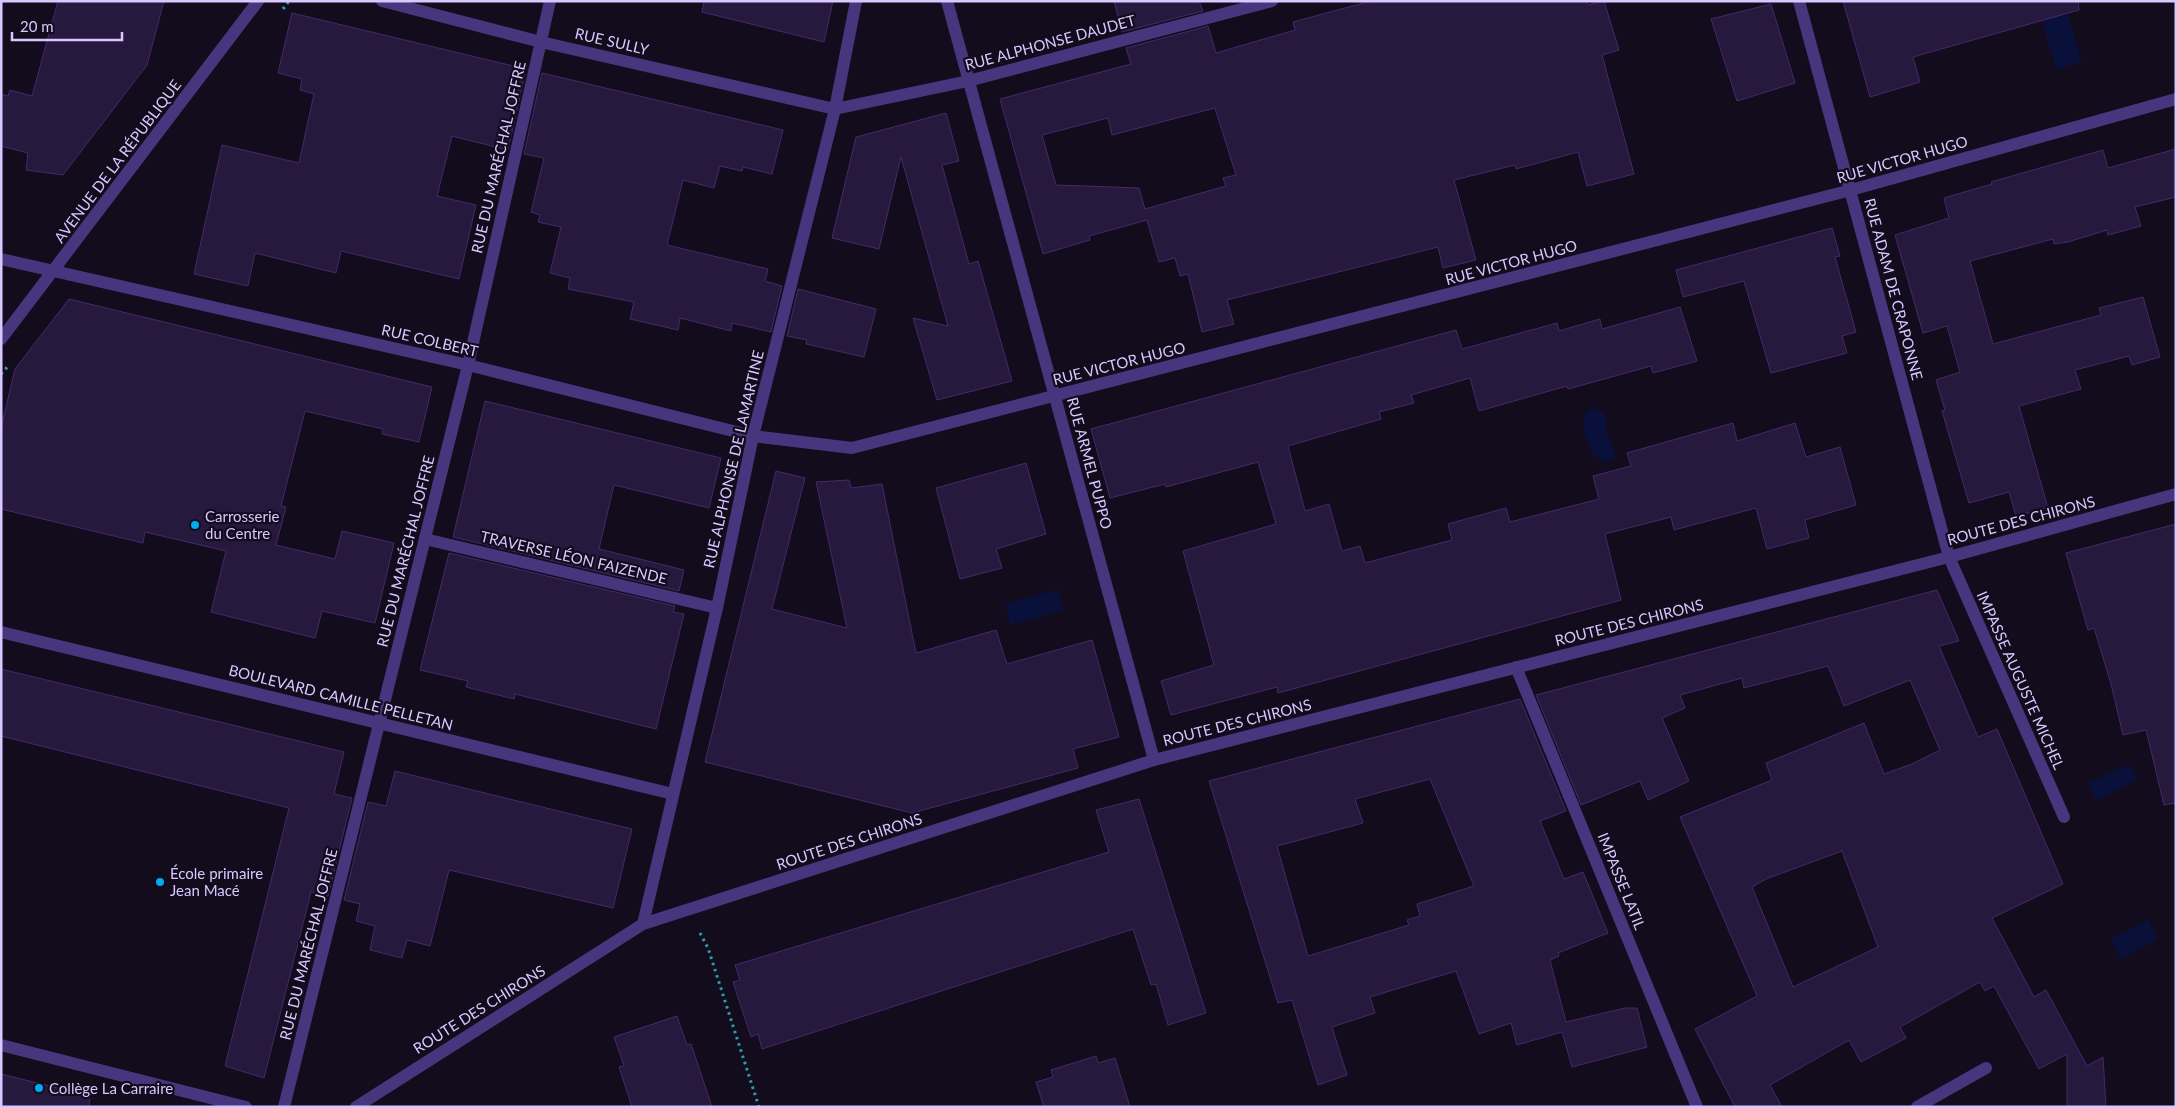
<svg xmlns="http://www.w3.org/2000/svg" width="2177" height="1108" font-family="Lato,sans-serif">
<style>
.water{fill:#09113a}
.building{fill:#27183e;stroke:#432a6a;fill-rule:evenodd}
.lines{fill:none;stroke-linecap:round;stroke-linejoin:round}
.path{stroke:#2d9dae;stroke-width:3;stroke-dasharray:2.5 4;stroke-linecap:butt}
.service{stroke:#47367d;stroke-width:12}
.minor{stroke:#47367d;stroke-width:12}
.tertiary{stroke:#47367d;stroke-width:12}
.poi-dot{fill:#00abf3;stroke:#120c1d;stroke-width:2}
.labels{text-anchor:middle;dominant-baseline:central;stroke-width:4.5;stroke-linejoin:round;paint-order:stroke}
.street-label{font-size:15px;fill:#d9c8ff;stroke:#120c1d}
.poi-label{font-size:15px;fill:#d9c8ff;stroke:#120c1d;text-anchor:start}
</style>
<rect width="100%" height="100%" fill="#120c1d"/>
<path class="water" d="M2065 4 2082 62 2056 69 2039 11Z
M1590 408 1603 412C1608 422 1605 432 1610 441 1613 448 1616 448 1615 457L1607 462 1595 457C1586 441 1576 423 1590 408Z
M1058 589 1063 610 1010 625 1005 604Z
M2130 764 2137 780 2096 801 2088 782Z
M2148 920 2158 939 2121 959 2111 939Z"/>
<path class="building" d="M58 1H164L147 65 63 175 26 170 28 153 1 146V94L8 96 10 90 32 96Z
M704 1H833L824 42 702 12Z
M1114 1H1199L1203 11 1122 32Z
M1371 1H1586L1588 5 1604 1 1619 50 1602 55 1634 174 1587 186 1578 152 1516 169 1515 165 1454 180 1476 260 1443 268 1438 247 1227 300 1234 324 1202 332 1188 274 1180 276 1175 258 1159 262 1147 220 1089 236 1090 240 1043 254 1000 99 1131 64 1126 48 1208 26 1216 53 1295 30 1293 22ZM1215 108 1236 175 1223 178 1226 186 1145 209 1139 188 1056 185 1042 135 1108 118 1112 135Z
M1843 1H2078L2079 10 1913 57 1920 82 1870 97Z
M1771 4 1795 83 1737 101 1711 19Z
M292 13 526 69 508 150 452 136 437 196 476 205 459 279 341 251 336 273 255 253 248 286 194 274 222 145 299 163 314 94 300 90 302 79 278 73Z
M542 73 783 130 772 174 743 167 742 171 720 166 714 188 683 180 667 245 768 269 765 281 782 286 771 332 732 323 731 331 680 318 678 330 630 319 634 302 568 289 570 278 550 273 561 227 538 222 540 215 531 212 544 158 524 154Z
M946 113 959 161 942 165 969 264 978 261 1012 381 937 400 913 318 948 326 901 157 879 249 832 238 856 137Z
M2176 149V197L2135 207 2141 226 2108 235 2107 230 2068 242 2054 244 2053 239 1970 261 1993 344 2101 315 2099 308 2143 297 2160 357 2132 365 2129 356 2075 370 2081 389 2019 406 2048 508 2016 516 2009 492 1969 503 1942 411 1945 410 1936 380 1960 372 1947 326 1923 333 1895 235 1949 218 1944 198 1992 184 1991 182 2103 150 2108 168Z
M1832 228 1840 256 1835 257 1856 332 1842 336 1847 353 1771 373 1744 281 1683 297 1676 270Z
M798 289 876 309 864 357 806 344 807 340 787 336Z
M69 299 432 387 419 442 382 434 383 429 305 411 281 506 286 507 276 545 335 559 342 531 394 543 375 623 322 611 315 638 211 612 226 551 145 532 143 543 1 509V428L15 369Z
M1680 307 1697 361 1653 373 1651 366 1568 389 1567 386 1479 411 1470 378 1411 395 1414 403 1379 412 1381 419 1288 446 1305 511 1329 504 1342 551 1360 546 1365 563 1452 540 1448 524 1506 508 1510 522 1599 499 1593 476 1631 466 1627 453 1733 423 1737 441 1795 423 1806 457 1840 447 1856 505 1805 520 1809 538 1767 549 1756 508 1674 530 1671 517 1605 534 1621 600 1278 693 1277 687 1171 715 1161 681 1214 665 1183 551 1276 524 1258 462 1166 487 1165 484 1110 498 1091 429 1456 330 1462 349 1557 323 1559 331 1600 319 1602 329Z
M485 401 721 458 709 508 614 485 599 549 684 570 679 591 453 537Z
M1026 463 1046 534 996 549 1002 568 960 579 936 488Z
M776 471 805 478 772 609 847 628 816 482 849 480 851 488 882 484 916 653 996 630 1007 664 1092 640 1119 737 1073 749 1078 768 912 813 705 762Z
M2176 524V803L2164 805 2146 730 2123 735 2111 684 2094 628 2088 630 2066 553Z
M449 553 675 606 673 612 684 614 656 729 515 694 514 699 466 687 468 681 420 670Z
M1937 590 1959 641 1939 646 1978 737 1997 729 2063 884 1992 918 2034 997 2046 990 2087 1066 2103 1057 2106 1107H2067V1054L2039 1069 1994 986 1985 991 1980 982 1900 1027 1906 1038 1861 1062 1849 1040 1770 1085 1782 1107H1735L1695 1029 1757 996 1680 817 1772 780 1766 763 1864 723 1884 774 1912 764 1940 750 1910 680 1844 706 1828 666 1744 688 1742 678 1680 695 1685 708 1662 718 1689 781 1648 800 1640 781 1581 805 1536 695ZM1842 851 1878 947 1793 987 1752 887 1766 879Z
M1 669 344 752 334 794 352 798 328 896 311 892 264 1078 225 1066 289 808 1 736Z
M1520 699 1566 811 1540 821 1564 879 1583 872 1608 933 1558 953 1559 956 1550 960 1566 1022 1625 1008H1637L1647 1047 1572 1067 1562 1032 1517 1045 1511 1023 1479 1034 1456 971 1370 997 1375 1013 1332 1027 1347 1075 1318 1085 1292 1000 1278 1003 1209 781ZM1430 779 1474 886 1417 904 1420 916 1407 920 1409 925 1308 956 1277 846 1363 823 1355 799Z
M395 771 632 829 613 908 449 870 430 946 407 940 402 958 370 950 375 926 356 921 360 904 344 900 368 802 386 806Z
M1139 799 1206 1013 1168 1025 1156 984 1151 985 1133 929 762 1049 758 1034 751 1037 733 982 740 980 735 965 1109 852 1096 810Z
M677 1016 687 1045 691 1044 712 1107H632L619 1067 624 1066 614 1037Z
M1096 1056 1098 1063 1115 1058 1130 1107H1044L1036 1082 1053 1077 1051 1070Z
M1 1074 90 1096 89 1107H1Z"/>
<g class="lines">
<path class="path" d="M283 9 289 1
M1 374 9 365
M700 933 708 948 759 1107"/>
<path class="service" d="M425 539 717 608"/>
<path class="minor" d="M382 1 541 42 835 109 968 81 1272 1
M947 1 1154 760
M1799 1 1949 557 2064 817
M1 259 468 365 753 436 852 448 1851 190 2176 99
M1 339 258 1
M1 632 673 794
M1516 667 1697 1107
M643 924 717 608 753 436 835 109 856 1
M1 1045 246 1107
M284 1107 468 365 550 1
M1917 1107 1986 1068"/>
<path class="tertiary" d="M356 1107 643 924 1154 760 1949 557 2176 494"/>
</g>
<g class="poi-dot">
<circle cx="195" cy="525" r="5"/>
<circle cx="160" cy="882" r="5"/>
<circle cx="39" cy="1088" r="5"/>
</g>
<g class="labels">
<g class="street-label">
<text transform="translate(612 41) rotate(13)">RUE SULLY</text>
<text transform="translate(1050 42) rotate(-15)">RUE ALPHONSE DAUDET</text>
<text transform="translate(498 157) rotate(-77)">RUE DU MARÉCHAL JOFFRE</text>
<text transform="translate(1902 159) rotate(-16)">RUE VICTOR HUGO</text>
<text transform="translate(117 161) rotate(-53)">AVENUE DE LA RÉPUBLIQUE</text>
<text transform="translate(1511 262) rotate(-15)">RUE VICTOR HUGO</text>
<text transform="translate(1894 289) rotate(75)">RUE ADAM DE CRAPONNE</text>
<text transform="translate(430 340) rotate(13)">RUE COLBERT</text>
<text transform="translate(1119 363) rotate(-14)">RUE VICTOR HUGO</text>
<text transform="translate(733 459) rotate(-77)">RUE ALPHONSE DE LAMARTINE</text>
<text transform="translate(1090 463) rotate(75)">RUE ARMEL PUPPO</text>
<text transform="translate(2021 520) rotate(-15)">ROUTE DES CHIRONS</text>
<text transform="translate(405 551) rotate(-76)">RUE DU MARÉCHAL JOFFRE</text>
<text transform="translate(574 557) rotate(13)">TRAVERSE LÉON FAIZENDE</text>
<text transform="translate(1629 622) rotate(-14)">ROUTE DES CHIRONS</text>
<text transform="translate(2021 680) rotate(66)">IMPASSE AUGUSTE MICHEL</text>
<text transform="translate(341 697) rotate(14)">BOULEVARD CAMILLE PELLETAN</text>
<text transform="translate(1237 722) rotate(-14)">ROUTE DES CHIRONS</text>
<text transform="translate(849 841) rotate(-18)">ROUTE DES CHIRONS</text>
<text transform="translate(1622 881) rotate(68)">IMPASSE LATIL</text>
<text transform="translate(308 944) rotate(-76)">RUE DU MARÉCHAL JOFFRE</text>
<text transform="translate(479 1009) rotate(-32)">ROUTE DES CHIRONS</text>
</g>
<g class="poi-label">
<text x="205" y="516">Carrosserie<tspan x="205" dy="17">du Centre</tspan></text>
<text x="170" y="873">École primaire<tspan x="170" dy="17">Jean Macé</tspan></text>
<text x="49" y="1088">Collège La Carraire</text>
</g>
</g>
<rect width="2177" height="1108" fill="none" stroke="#d9c8ff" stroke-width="5"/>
<path d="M12 32v8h110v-8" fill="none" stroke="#d9c8ff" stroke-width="2.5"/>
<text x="20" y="32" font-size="15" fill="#d9c8ff" stroke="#120c1d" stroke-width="4" paint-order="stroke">20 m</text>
</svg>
